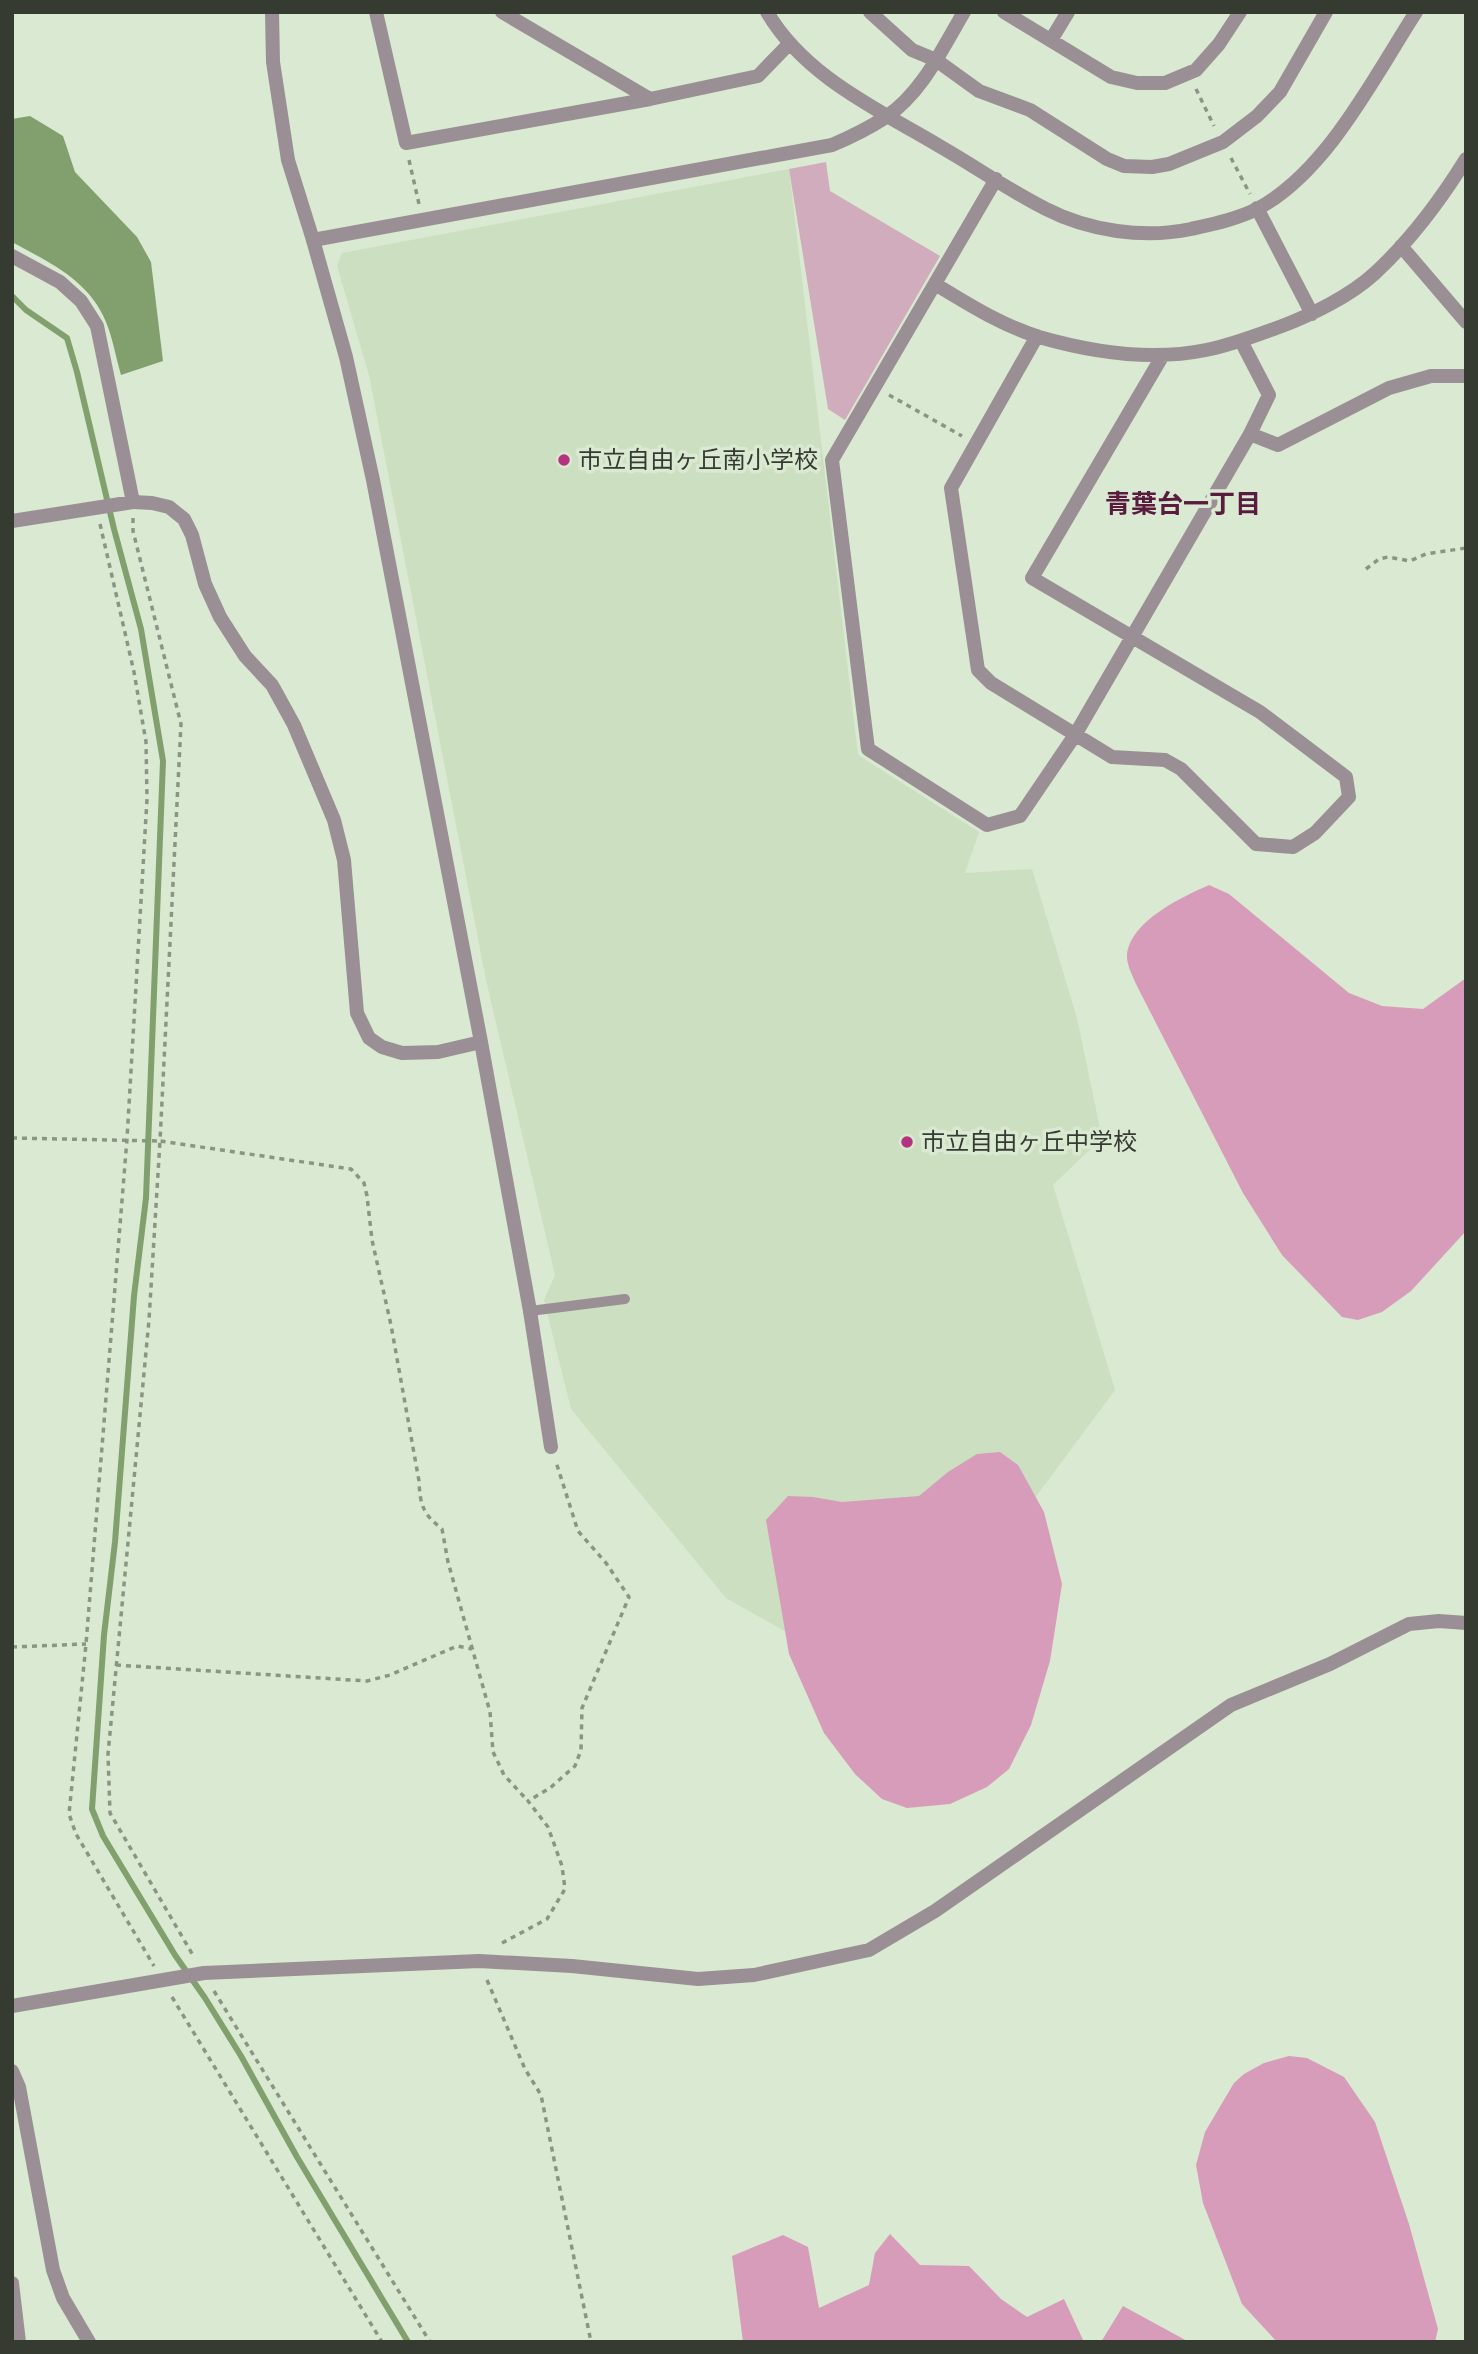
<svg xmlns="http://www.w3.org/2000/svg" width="1478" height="2354" font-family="'Source Sans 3','Noto Sans JP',sans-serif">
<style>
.built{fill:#ccdfc1}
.green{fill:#d0acbd}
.forest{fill:#d79cb9}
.water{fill:#81a06d}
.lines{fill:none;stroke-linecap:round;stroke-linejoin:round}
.stream{stroke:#81a06d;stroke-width:6}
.path{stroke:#8b9584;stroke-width:3.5;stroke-dasharray:5 5;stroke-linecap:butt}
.service{stroke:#9a8f94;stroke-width:10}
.pedestrian{stroke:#9a8f94;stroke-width:14}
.minor{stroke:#9a8f94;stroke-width:14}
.tertiary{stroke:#9a8f94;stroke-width:14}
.poi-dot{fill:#b33380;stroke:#dae9d1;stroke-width:2.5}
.labels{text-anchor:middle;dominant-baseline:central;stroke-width:7;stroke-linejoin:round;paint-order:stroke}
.poi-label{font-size:24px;fill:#363b32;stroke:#dae9d1;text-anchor:start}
.neighbourhood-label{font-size:26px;font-weight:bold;fill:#591c3f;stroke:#dae9d1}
</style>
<rect width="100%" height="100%" fill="#dae9d1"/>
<path class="built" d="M789 169 858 755 979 832 965 873 1032 869 1077 1018 1102 1138 1053 1185 1115 1390 983 1568 836 1660 726 1598 571 1409 544 1300 555 1275 486 980 369 375 337 266 342 253Z"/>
<path class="green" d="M826 162 830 191 940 256 845 420 828 409 789 169Z"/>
<path class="forest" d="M1209 885 1229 894 1349 993 1382 1006 1423 1009 1466 978V1231L1411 1291 1382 1312 1358 1320 1342 1317 1282 1255 1243 1193 1138 988C1134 979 1127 966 1127 957 1128 922 1182 897 1209 885Z
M1000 1452 1018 1465 1044 1512 1062 1584 1050 1661 1031 1725 1009 1769 987 1787 950 1804 907 1808 882 1799 855 1774 824 1733 789 1654 766 1520 788 1496 813 1497 842 1502 919 1496 948 1472 977 1454Z
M1289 2056 1307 2058 1344 2077 1375 2122 1409 2224 1438 2329 1435 2342H1277L1242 2304 1203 2203 1196 2165 1205 2132 1234 2083 1244 2074 1264 2063Z
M890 2234 920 2265 969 2266 1001 2299 1027 2317 1064 2299 1084 2342H743L732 2256 783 2235 808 2247 819 2308 869 2285 875 2253Z
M1123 2306 1189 2342H1101Z"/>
<path class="water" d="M30 116 63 136 75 172 137 237 151 262 163 361 121 375C116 358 113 339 106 322 89 280 50 263 12 242V119Z"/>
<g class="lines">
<path class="stream" d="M12 296 26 310 67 338 77 372 114 529 141 629 163 761 146 1198 134 1296 115 1542 104 1635 92 1809 103 1836 175 1955 205 1998 241 2056 297 2157 408 2342"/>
<path class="path" d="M1196 89 1214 126
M1231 158 1250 194
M409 160 419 204
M889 395 962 436
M133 518V531L181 724 160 1141 351 1169 364 1183 367 1196 372 1240 391 1325 419 1481C420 1505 423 1514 442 1529L448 1562 490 1712 493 1752 504 1775 528 1801
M100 524 134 672 146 742 147 799 127 1139 86 1644 69 1814 76 1834 154 1966
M1366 569 1379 559 1388 557 1410 561 1426 554 1466 548
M12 1138 160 1141 149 1320 108 1754 110 1813 194 1957
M12 1647 86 1644
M116 1665 367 1681 390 1675 457 1646 472 1649
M502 1943 547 1919 565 1889 562 1866 548 1827 528 1801 550 1788 575 1766 581 1750 582 1708 629 1597 606 1563 578 1531 556 1462
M487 1980 525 2069 541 2095 591 2342
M214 1991 430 2342
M172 1997 382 2342"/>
<path class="service" d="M530 1311 625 1299"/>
<path class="pedestrian" d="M870 12 912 50 936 60 979 91 1030 110 1107 159 1124 166 1152 167 1169 164 1223 142 1257 116 1280 92 1326 12"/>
<path class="minor" d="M272 12 273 62 288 160 313 240
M376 12 406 143 650 99
M502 12 650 99 758 76 789 44
M767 12C805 77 879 110 941 147 976 167 1010 191 1046 209 1089 231 1144 239 1191 229 1213 224 1237 219 1257 209 1327 172 1374 77 1416 12
M1004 12 1111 77 1137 83H1165L1196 70 1219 44 1240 12
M1051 40 1068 12
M996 179 832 460 868 749 987 825 1020 816 1075 735 1250 434 1269 395 1241 341
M1257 208 1312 314
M1401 246 1466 322
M12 256 60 282 81 301 97 326 133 502 12 521
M935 284C968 304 1001 325 1039 337 1091 352 1152 361 1206 350 1232 345 1257 335 1282 326 1311 315 1350 296 1374 274 1410 241 1440 201 1466 159
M1037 336 951 488 978 670 991 683 1112 757 1165 760 1181 769 1256 844 1293 847 1315 833 1349 797 1346 777 1260 712 1032 578 1163 355
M1250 434 1278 445 1389 388 1431 376H1466
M530 1311 551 1447
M12 2006 204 1973 479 1961 572 1966 698 1979 754 1975 869 1950 935 1911 1231 1705 1330 1664 1409 1624 1439 1621 1466 1623
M12 2283 19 2342"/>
<path class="tertiary" d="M133 502 152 503 169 507 184 519 192 535 205 584 220 617 245 656 272 685 294 725 334 820 344 860 357 1013 369 1038 382 1047 402 1053 438 1052 481 1042
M530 1311 481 1042 373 480 346 357 313 240 832 145C851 137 869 128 886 117 922 93 942 49 964 12
M12 2071 19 2087 53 2270 63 2298 89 2342"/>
</g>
<g class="poi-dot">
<circle cx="564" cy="460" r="7"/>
<circle cx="907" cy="1142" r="7"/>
</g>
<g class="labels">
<g class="poi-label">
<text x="578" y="460">市立自由ヶ丘南小学校</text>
<text x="921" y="1142">市立自由ヶ丘中学校</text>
</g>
<g class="neighbourhood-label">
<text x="1183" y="504">青葉台一丁目</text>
</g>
</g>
<rect width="1478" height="2354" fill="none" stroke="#363b32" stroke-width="28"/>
</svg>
